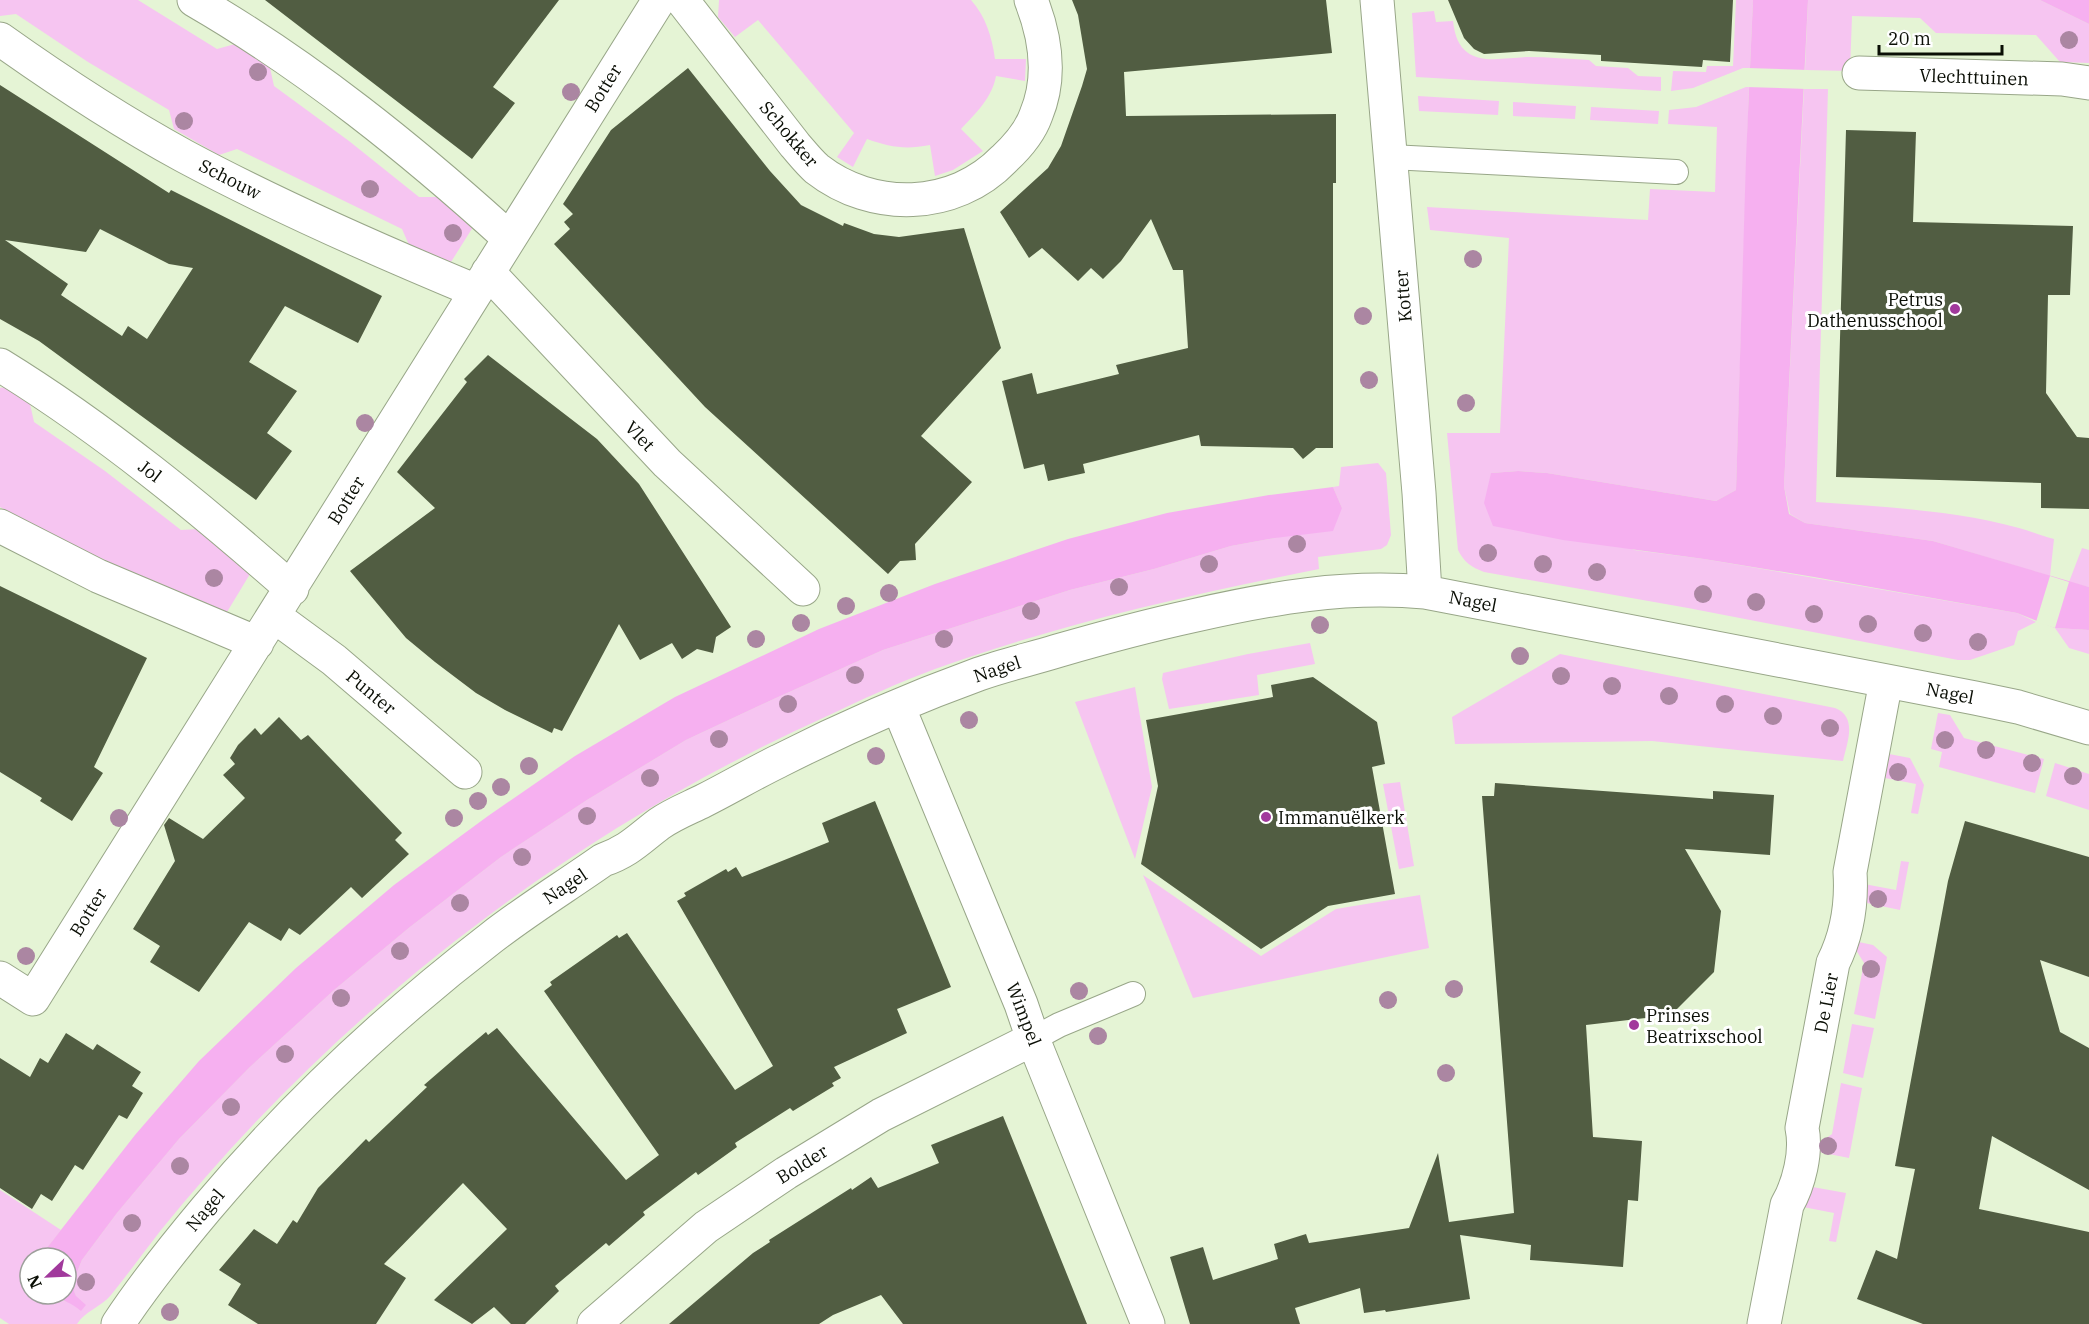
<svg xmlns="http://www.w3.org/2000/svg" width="2089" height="1324" font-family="'IBM Plex Serif',serif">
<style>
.green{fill:#f6c5f1}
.water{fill:#f6b0f0}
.pier{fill:#e5f4d5}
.building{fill:#515d42;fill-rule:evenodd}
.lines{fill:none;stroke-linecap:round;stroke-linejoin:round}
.service-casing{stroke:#98a688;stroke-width:26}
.minor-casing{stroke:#98a688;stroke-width:35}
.service{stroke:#fff;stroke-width:24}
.minor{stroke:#fff;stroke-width:33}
.tree{fill:#ab86a2}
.poi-dot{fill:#a1399c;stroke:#fff;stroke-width:2}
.labels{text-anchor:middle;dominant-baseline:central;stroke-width:6;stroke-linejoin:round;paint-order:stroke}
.street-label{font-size:18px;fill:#0a0e05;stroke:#fff}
.poi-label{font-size:18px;fill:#0a0e05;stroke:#fff;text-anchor:start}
</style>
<rect width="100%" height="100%" fill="#e5f4d5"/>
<path class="green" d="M0 0H138L217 49 235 44 270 68 274 86 349 141 419 197H438L473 227 451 262 409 245 402 229 237 149 219 155 174 129 169 110 88 62 16 14 0 16Z
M719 0H971C986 17 992 37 995 59H1026L1025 81 996 76C992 98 976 113 961 129L983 151 953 170 935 176 930 145C905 150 890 147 867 139L853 167 837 157 854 133 758 20 735 37 718 17Z
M1736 0H1753L1750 68H1743L1693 88 1671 91 1673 71 1706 72 1707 66H1733Z
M1808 0H2040L2089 24V63L2060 62 2036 35 1936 33 1920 18 1852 16 1850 71 1805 70Z
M1434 11 1436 22 1453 21C1458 69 1493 59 1528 57 1548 57 1569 59 1589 60L1596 66 1628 68 1638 76 1661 77V91L1416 77 1412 13Z
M1746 87H1749L1736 490 1716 501 1547 473 1518 471 1491 473 1634 550 1704 559 2017 613 2036 622 2018 631 2014 645 1970 660H1958L1688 608 1484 572C1471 567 1464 562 1458 550L1447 433H1500L1509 238 1430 230 1427 207 1648 220 1650 189 1715 192 1717 127 1668 124 1669 110 1696 107Z
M1804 89H1828L1816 502C1883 507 1954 510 2019 528 2031 531 2042 536 2054 539L2050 576 1933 541 1805 523 1790 514 1784 486Z
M1418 96 1499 101 1498 115 1419 111Z
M1513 102 1576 106 1575 119 1513 116Z
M1591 107 1659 111 1658 124 1590 120Z
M5 387 30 404 34 422 105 471 181 530 198 529 250 574 227 612C149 582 73 547 0 507V388Z
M1378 463 1386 473 1391 535 1387 545 1381 549 1318 557 1319 569C1189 595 1060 624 935 669 897 683 861 700 825 717 567 834 339 1010 161 1230 144 1252 128 1274 111 1295 101 1307 85 1311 77 1324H9L0 1318V1190L61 1230 39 1258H30V1271L26 1276 30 1279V1294L38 1300 49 1294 63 1301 70 1302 76 1296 74 1291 75 1277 82 1260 117 1213 179 1139 250 1067 333 991 410 927 501 857 587 800 686 740 776 698 883 650 1070 590 1154 569 1231 546 1275 538 1342 508 1333 487 1339 486 1341 467Z
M2082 548 2089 550V587L2069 582Z
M2055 628 2089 630V654L2069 648Z
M1310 643 1315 664 1257 675 1259 695 1169 709 1162 679 1163 673 1248 654Z
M1560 654 1835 708C1858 717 1847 743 1843 761L1652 741 1455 744 1452 717Z
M1135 687 1152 787 1135 859 1075 702Z
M1938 713 1950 715 1964 738 2044 759 2035 793 1939 767 1942 752 1931 749Z
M1889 754 1910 758 1924 785 1918 814 1911 813 1916 784 1885 778Z
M2055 763 2089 774V810L2046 796Z
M1400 782 1414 866 1399 869 1383 784Z
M1901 861 1909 862 1900 910 1862 902 1864 884 1896 890Z
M1143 875 1261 956 1336 909 1420 895 1429 948 1193 998Z
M1854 941 1873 945 1887 957 1875 1019 1854 1014 1864 963 1853 945Z
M1852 1024 1874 1028 1863 1078 1843 1073Z
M1841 1083 1862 1088 1849 1158 1814 1151V1147L1832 1134Z
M1807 1186 1846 1193 1836 1242 1829 1241 1834 1213 1803 1207Z"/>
<path class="water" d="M1753 0H1808L1784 486 1789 514 1805 523 1933 541 2089 587V630L2055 628 2017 613 1814 577 1704 559 1563 540 1493 526 1484 503 1491 473 1518 471 1547 473 1716 501 1736 490 1746 158Z
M2040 0H2089V24Z
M1333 487 1342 508 1333 531 1275 538 1231 546 1154 569 1070 590 883 650 776 698 686 740 587 800 501 857 410 927 333 991 250 1067 179 1139 117 1213 82 1260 75 1277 74 1291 76 1296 86 1305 81 1311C71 1302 61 1300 49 1294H66V1258H39L135 1135 199 1061 296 968 394 885 488 816 575 756 675 697 819 629 935 584 1068 539 1167 513 1269 495Z"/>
<path class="pier" d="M1747 68 1808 70 1807 89 1746 87Z
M2050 576 2069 582 2055 628 2036 622Z"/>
<path class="building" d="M265 0H559L493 87 515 103 472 159Z
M1072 0H1326L1332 53 1124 72 1126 116 1336 114V183H1333V448H1316L1303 459 1293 448 1201 446 1199 435 1083 464 1085 473 1048 481 1044 464 1024 469 1002 381 1032 373 1037 394 1119 374 1116 365 1188 348 1183 270H1173L1151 219 1121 261 1103 279 1091 268 1078 281 1042 248 1029 258 1000 212 1048 168 1061 146 1082 86 1087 69 1078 15Z
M1448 0H1733L1730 62 1703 60 1702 67 1601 61V55L1529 51 1484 54 1474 49 1464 38Z
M688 68 770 171 801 205 843 226 844 223 874 234 899 237 964 228 1001 348 921 436 972 482 915 544 916 560 900 561 888 574 705 407 554 244 570 229 564 222 573 214 563 204 611 130Z
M0 85 169 193 171 190 382 296 358 343 285 306 249 362 297 391 267 433 292 451 256 500 39 341 0 319ZM100 229 169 264 193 268 147 339 128 326 122 336 61 295 68 284 5 240 86 252Z
M1846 130 1916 132 1913 222 2073 226 2070 295H2048L2046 393 2077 437 2089 438V509L2041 508V483L1836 477Z
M488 355 597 439 639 484 731 627 716 637 713 653 697 649 682 659 672 643 640 660 619 624 562 731 554 728 552 733 505 710 476 693 435 662 406 638 350 571 435 508 397 472 467 382 464 379Z
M0 586 147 658 94 767 103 773 72 821 40 801 42 798 0 772Z
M1313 677 1377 722 1385 764 1372 767 1395 894 1328 906 1261 949 1141 864 1158 786 1146 720 1273 697 1271 685Z
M279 717 301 740 308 735 402 833 395 840 409 854 362 898 351 887 300 935 289 928 281 941 249 922 199 992 150 962 160 946 133 929 175 861 164 825 169 818 203 839 245 798 223 775 235 764 230 758 238 745 255 728 261 735Z
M1495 783 1713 799V791L1774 795 1770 855 1685 849 1721 911 1714 972 1671 1015 1586 1025 1593 1137 1642 1141 1638 1201 1628 1200 1623 1267 1530 1260 1531 1245 1460 1235 1470 1299 1386 1312 1385 1310 1364 1313 1360 1288 1295 1308 1300 1324H1190L1170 1257 1203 1247 1213 1280 1278 1259 1274 1244 1306 1234 1309 1243 1409 1228 1438 1153 1449 1222 1514 1213 1482 796H1494Z
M875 801 951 987 897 1009 907 1033 834 1067 841 1078 832 1083 834 1086 793 1111 790 1108 735 1143 737 1147 698 1175 696 1172 643 1212 645 1215 609 1246 606 1243 555 1286 559 1291 525 1324H511L494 1307 472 1324 434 1300 507 1229 463 1183 384 1264 406 1278 376 1324H258L228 1305 241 1284 219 1270 254 1229 277 1244 293 1220 297 1223 318 1188 366 1139 369 1142 427 1087 424 1085 461 1053 486 1032 488 1035 497 1028 626 1180 659 1155 544 991 552 985 550 982 617 935 619 938 627 933 735 1090 773 1066 677 901 686 896 684 893 726 869 728 872 736 867 742 877 829 842 822 823Z
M1965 821 2089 857V977L2040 960 2060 1032 2089 1048V1190L1992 1136 1979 1209 2089 1232V1324H1923L1857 1299 1876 1250 1897 1259 1915 1169 1895 1166 1948 881Z
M66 1033 93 1050 97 1044 141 1072 132 1086 143 1093 127 1119 119 1115 83 1170 75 1165 52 1201 41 1194 32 1209 0 1188V1058L30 1077 40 1058 48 1063Z
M1003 1116 1087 1324H903L881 1295 833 1315 819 1324H669L753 1253 770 1242 769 1240 851 1188 852 1190 871 1177 878 1188 939 1163 931 1145Z"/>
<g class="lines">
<g class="service-casing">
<path id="service" d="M1391 157 1676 172
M1033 1039 1059 1025 1133 994"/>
</g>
<g class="minor-casing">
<path id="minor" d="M194 0C308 66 412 150 509 238
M682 0 795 145C802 153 809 162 817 169 872 212 954 211 1004 159 1017 147 1030 132 1036 115 1052 77 1046 38 1031 0
M1377 0 1419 493 1425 592
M0 39C59 81 120 121 184 156 279 207 377 250 476 291
M1859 73 2062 79 2089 83
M488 272 667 463 803 589
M0 365C104 429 200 508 292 589
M0 526 98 576 257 643
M274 616 334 660 465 772
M898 706 1021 1004 1033 1039 1148 1324
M0 978 33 999 659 0
M118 1324C145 1283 175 1246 206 1209 291 1108 387 1018 491 938 527 910 566 886 603 860 629 851 639 839 659 824 673 814 689 808 703 801 729 788 754 773 779 761 844 728 910 699 979 674 1004 665 1031 659 1057 651 1102 638 1146 626 1192 616 1271 598 1344 585 1425 592L1975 698 2018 707 2089 728
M594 1324 706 1227 786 1173 881 1115 1033 1039
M1764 1324 1787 1205C1799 1184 1807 1152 1802 1128L1833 963C1847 935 1852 903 1850 872L1886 681"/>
</g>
<use href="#service" class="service"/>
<use href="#minor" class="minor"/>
</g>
<g class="tree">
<circle cx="2069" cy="40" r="9"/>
<circle cx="258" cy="72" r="9"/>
<circle cx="571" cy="92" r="9"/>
<circle cx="184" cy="121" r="9"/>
<circle cx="370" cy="189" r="9"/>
<circle cx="453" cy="233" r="9"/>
<circle cx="1473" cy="259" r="9"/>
<circle cx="1363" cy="316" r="9"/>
<circle cx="1369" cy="380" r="9"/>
<circle cx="1466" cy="403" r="9"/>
<circle cx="365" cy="423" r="9"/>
<circle cx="1297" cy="544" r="9"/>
<circle cx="1488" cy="553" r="9"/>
<circle cx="1209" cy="564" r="9"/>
<circle cx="1543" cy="564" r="9"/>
<circle cx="1597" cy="572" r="9"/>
<circle cx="214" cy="578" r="9"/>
<circle cx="1119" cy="587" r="9"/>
<circle cx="889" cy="593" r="9"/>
<circle cx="1703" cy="594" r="9"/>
<circle cx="1756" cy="602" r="9"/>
<circle cx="846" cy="606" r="9"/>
<circle cx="1031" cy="611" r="9"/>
<circle cx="1814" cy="614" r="9"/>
<circle cx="801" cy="623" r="9"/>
<circle cx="1868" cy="624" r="9"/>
<circle cx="1320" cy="625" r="9"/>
<circle cx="1923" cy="633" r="9"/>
<circle cx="756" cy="639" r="9"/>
<circle cx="944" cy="639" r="9"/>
<circle cx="1978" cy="642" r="9"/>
<circle cx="1520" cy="656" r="9"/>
<circle cx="855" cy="675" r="9"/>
<circle cx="1561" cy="676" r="9"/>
<circle cx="1612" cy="686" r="9"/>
<circle cx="1669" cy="696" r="9"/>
<circle cx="788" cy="704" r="9"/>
<circle cx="1725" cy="704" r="9"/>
<circle cx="1773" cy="716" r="9"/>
<circle cx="969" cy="720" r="9"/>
<circle cx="1830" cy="728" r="9"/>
<circle cx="719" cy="739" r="9"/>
<circle cx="1945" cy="740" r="9"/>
<circle cx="1986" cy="750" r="9"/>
<circle cx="876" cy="756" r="9"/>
<circle cx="2032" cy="763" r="9"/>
<circle cx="529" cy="766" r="9"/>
<circle cx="1898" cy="772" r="9"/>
<circle cx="2073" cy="776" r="9"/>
<circle cx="650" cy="778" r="9"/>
<circle cx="501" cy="787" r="9"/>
<circle cx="478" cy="801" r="9"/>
<circle cx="587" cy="816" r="9"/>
<circle cx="119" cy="818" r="9"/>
<circle cx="454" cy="818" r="9"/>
<circle cx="522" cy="857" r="9"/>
<circle cx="1878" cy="899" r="9"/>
<circle cx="460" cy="903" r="9"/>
<circle cx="400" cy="951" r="9"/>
<circle cx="26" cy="956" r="9"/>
<circle cx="1871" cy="969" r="9"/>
<circle cx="1454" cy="989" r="9"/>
<circle cx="1079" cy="991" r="9"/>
<circle cx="341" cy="998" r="9"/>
<circle cx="1388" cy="1000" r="9"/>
<circle cx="1098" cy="1036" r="9"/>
<circle cx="285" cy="1054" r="9"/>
<circle cx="1446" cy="1073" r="9"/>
<circle cx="231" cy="1107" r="9"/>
<circle cx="1828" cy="1146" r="9"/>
<circle cx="180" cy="1166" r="9"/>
<circle cx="132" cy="1223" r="9"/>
<circle cx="86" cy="1282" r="9"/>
<circle cx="170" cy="1312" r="9"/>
</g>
<g class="poi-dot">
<circle cx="1955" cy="309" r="6"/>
<circle cx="1266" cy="817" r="6"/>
<circle cx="1634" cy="1025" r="6"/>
</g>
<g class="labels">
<g class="street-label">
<text transform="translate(1974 77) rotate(2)">Vlechttuinen</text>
<text transform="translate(603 88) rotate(-58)">Botter</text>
<text transform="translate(789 134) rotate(50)">Schokker</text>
<text transform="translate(230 179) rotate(27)">Schouw</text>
<text transform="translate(1403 296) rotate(-95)">Kotter</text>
<text transform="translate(640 436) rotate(46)">Vlet</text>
<text transform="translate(150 471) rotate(37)">Jol</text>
<text transform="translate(346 500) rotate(-58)">Botter</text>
<text transform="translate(1473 601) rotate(11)">Nagel</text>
<text transform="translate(997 669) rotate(-18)">Nagel</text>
<text transform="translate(371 692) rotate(40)">Punter</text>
<text transform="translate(1950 693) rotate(11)">Nagel</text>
<text transform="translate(565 886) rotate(-34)">Nagel</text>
<text transform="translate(88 912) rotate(-58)">Botter</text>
<text transform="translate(1826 1003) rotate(-79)">De Lier</text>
<text transform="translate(1024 1014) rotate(69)">Wimpel</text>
<text transform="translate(802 1164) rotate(-32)">Bolder</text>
<text transform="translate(205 1210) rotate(-50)">Nagel</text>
</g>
<g class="poi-label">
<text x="1943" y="299" text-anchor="end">Petrus<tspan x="1943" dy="21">Dathenusschool</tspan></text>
<text x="1278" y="817">Immanuëlkerk</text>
<text x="1646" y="1015">Prinses<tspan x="1646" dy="21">Beatrixschool</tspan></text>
</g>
</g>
<g transform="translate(48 1276) rotate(247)"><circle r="28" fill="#ffffff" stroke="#9d9f9b" stroke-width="1.5"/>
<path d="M0-4.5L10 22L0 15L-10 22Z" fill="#a1399c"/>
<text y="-9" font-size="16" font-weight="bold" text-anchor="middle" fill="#0a0e05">N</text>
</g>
<path d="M1879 45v9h123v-9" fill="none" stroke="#0a0e05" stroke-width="3"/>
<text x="1888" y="45" font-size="18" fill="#0a0e05" stroke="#ffffff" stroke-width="4.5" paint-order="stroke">20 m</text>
</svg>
